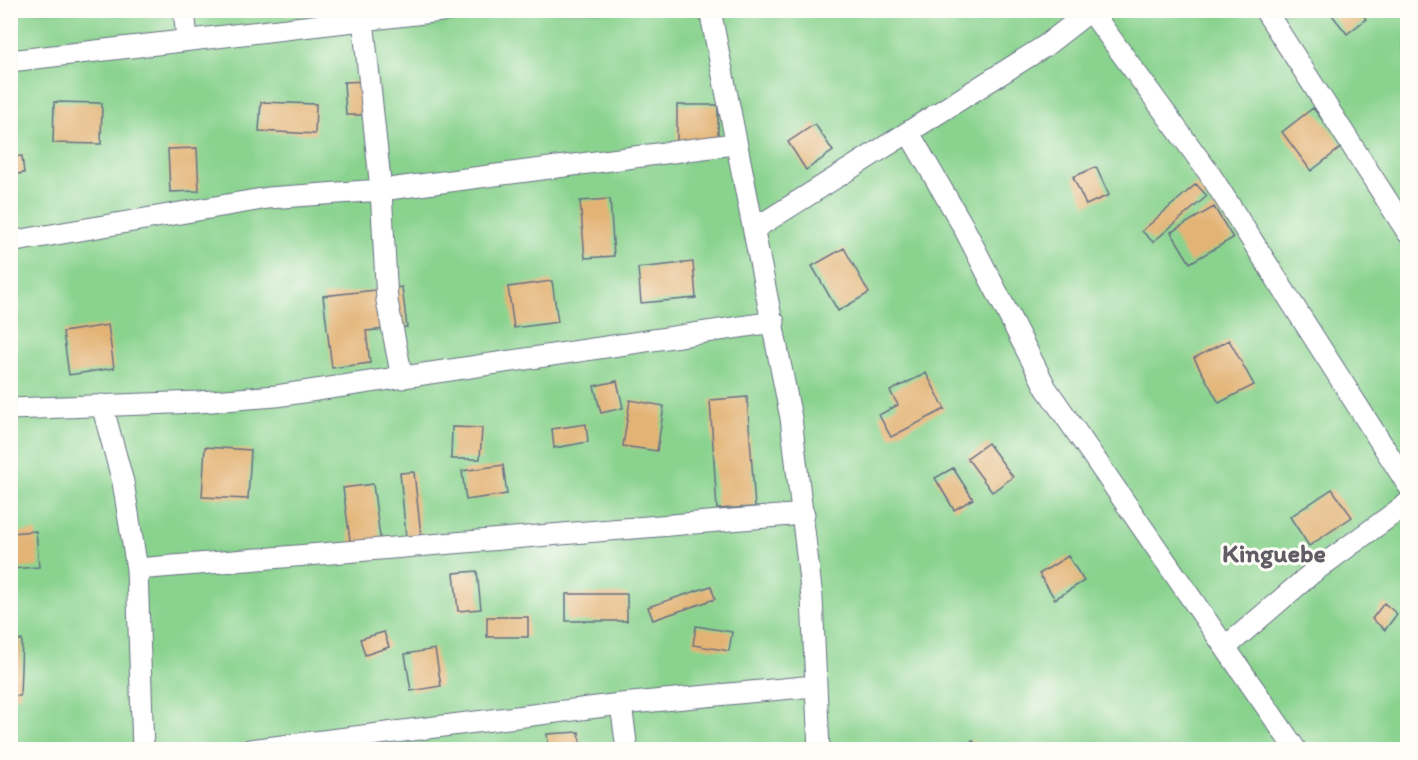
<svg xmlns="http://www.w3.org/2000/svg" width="1418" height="760" font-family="Itim,sans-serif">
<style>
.green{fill:#8ad38f;stroke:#528176;stroke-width:1.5}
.building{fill:#e3b376}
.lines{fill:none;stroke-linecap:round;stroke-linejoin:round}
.minor-casing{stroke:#666f83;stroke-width:23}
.minor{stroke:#fff;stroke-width:21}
.labels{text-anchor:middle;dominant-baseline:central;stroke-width:6;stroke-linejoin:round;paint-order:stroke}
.district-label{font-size:26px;font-weight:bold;fill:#615d66;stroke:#fdfcf7}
</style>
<rect width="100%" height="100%" fill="#fdfcf7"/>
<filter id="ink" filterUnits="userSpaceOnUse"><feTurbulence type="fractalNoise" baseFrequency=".0167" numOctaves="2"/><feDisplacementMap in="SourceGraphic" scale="12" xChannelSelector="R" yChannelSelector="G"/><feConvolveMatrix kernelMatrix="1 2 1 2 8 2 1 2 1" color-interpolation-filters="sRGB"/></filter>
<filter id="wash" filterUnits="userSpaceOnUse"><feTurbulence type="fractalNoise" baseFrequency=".008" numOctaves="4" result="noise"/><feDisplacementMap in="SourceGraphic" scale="24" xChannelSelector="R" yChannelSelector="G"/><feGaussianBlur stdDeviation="1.35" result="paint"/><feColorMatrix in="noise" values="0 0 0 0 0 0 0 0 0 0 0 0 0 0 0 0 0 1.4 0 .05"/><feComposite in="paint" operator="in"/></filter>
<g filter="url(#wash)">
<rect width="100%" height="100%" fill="#f0e5c9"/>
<path class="green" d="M11 11H1407V749H11Z"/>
<g id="blocks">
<path class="building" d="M917 10H933L922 18Z
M1328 10H1359L1366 19 1347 34Z
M372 81 373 115H346L344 82Z
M54 102 102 103 101 144 53 143Z
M261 102 316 104 315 134 259 131Z
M677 105H718V147H677Z
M1313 108 1343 146 1311 171 1282 132Z
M815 124 833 151 806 170 788 142Z
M197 148 199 191 170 192 168 149Z
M22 156 24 173 10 175V157Z
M1096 167 1109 195 1086 205 1073 177Z
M1196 184 1207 196 1153 242 1142 231Z
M610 199 614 256 585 258 580 201Z
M1214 207 1233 238 1190 263 1171 232Z
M844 248 869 293 838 311 812 266Z
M693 262 696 298 641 303 638 268Z
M552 281 558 322 514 328 508 287Z
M402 287 407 327 366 331 370 363 332 368 323 296Z
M108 325 114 368 69 375 63 332Z
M1229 340 1254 385 1219 403 1194 358Z
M926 373 945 409 891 437 879 415 898 405 890 391Z
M617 381 623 408 601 413 594 386Z
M747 397 755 507 717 509 710 400Z
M630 400 664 406 657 451 623 446Z
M586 424 588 442 554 448 552 429Z
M452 427 482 428 480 459H451Z
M988 443 1013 477 992 492 967 458Z
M205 447 251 450 248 499 202 497Z
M503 465 507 494 466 500 462 471Z
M953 468 973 499 954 510 935 478Z
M414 472 421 535 406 537 400 473Z
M373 484 381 545 351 548 343 488Z
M1332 489 1352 517 1309 546 1290 517Z
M36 531 39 567 10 569V533Z
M1068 556 1084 581 1055 599 1039 574Z
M477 571 481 609 458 611 454 573Z
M711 586 715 599 653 620 648 607Z
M566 594H627V621H566Z
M1384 603 1397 614 1385 630 1372 619Z
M487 617H528V637H487Z
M696 626 732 632 729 651 693 645Z
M384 632 389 647 365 655 360 639Z
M10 640H22L20 696H10Z
M435 649 441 686 411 691 405 654Z
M579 732 581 750H549L547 734Z
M972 740 982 750H964Z"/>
</g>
</g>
<g filter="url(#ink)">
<use href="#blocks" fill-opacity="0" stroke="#666f83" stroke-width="1.5"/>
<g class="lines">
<g class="minor-casing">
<path id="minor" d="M184 10 187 39
M362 10 381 190 387 301 402 378
M710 10 791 418 812 598 819 750
M1265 10 1408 233
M10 61 450 10
M909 133 963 226 1046 388 1296 750
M754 229 1045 46 1090 11V10L1209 173 1408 485
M10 242 268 198 381 190 734 144
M102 405 123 482 137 569 143 750
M10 409 199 402 276 396 774 322
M137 569 804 514
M1227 646 1312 573 1408 503
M621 704 627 750
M250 750 621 704 814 686"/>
</g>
<use href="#minor" class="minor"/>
</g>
</g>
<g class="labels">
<g class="district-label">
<text x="1274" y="553">Kinguebe</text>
</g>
</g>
<rect width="1418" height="760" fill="none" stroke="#fdfcf7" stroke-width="36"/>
</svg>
